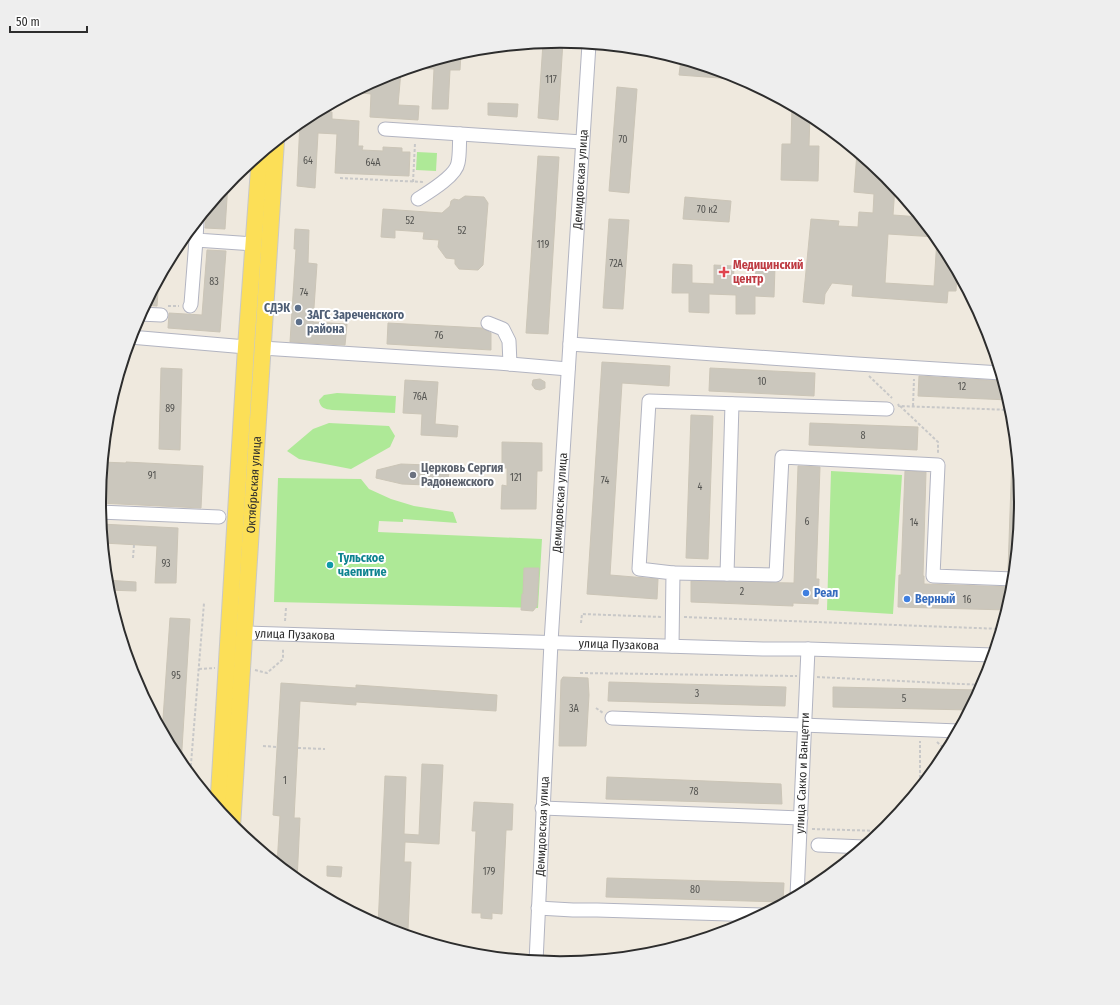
<svg xmlns="http://www.w3.org/2000/svg" width="1120" height="1005" font-family="'Fira Sans Condensed',sans-serif">
<style>
.green{fill:#aee997}
.building{fill:#cbc7bd;stroke:#cbc5b7}
.lines{fill:none;stroke-linecap:round;stroke-linejoin:round}
.minor-casing{stroke:#b2b4c1;stroke-width:15}
.major-casing{stroke:#c8c8c8;stroke-width:18}
.path{stroke:#c8c8c8;stroke-width:2;stroke-dasharray:3 2;stroke-linecap:butt}
.minor{stroke:#fff;stroke-width:13}
.major{stroke:#fcdf57;stroke-width:16}
.health-dot{fill:#e0444e;stroke:#fff;stroke-width:1.5}
.service-dot{fill:#5c6f8a;stroke:#fff;stroke-width:1.5}
.worship-dot{fill:#6b7280;stroke:#fff;stroke-width:1.5}
.culture-dot{fill:#0f9aa8;stroke:#fff;stroke-width:1.5}
.shop-dot{fill:#3f7fe0;stroke:#fff;stroke-width:1.5}
.labels{text-anchor:middle;dominant-baseline:central;stroke-width:4;stroke-linejoin:round;paint-order:stroke}
.number-label{font-size:10px;fill:#545451}
.street-label{font-size:12px;fill:#2d2d2d;stroke:#fff}
.health-label{font-size:12px;font-weight:bold;fill:#be3a42;stroke:#fff;text-anchor:start}
.service-label{font-size:12px;font-weight:bold;fill:#4e5e75;stroke:#fff;text-anchor:end}
.worship-label{font-size:12px;font-weight:bold;fill:#5b616d;stroke:#fff;text-anchor:start}
.culture-label{font-size:12px;font-weight:bold;fill:#0d838f;stroke:#fff;text-anchor:start}
.shop-label{font-size:12px;font-weight:bold;fill:#366cbe;stroke:#fff;text-anchor:start}
.rim{fill:none;stroke:#2d2d2d;stroke-width:2}
</style>
<rect width="100%" height="100%" fill="#efe9de"/>
<path class="green" d="M417 152 437 153 436 171 416 170Z
M337 393 396 396 395 413 332 410C325 409 320 408 319 400L324 395Z
M329 423 389 426 395 436 390 447 351 469 299 459 287 451 313 429Z
M831 471 902 475 893 614 827 610Z
M278 478 361 479 369 489 391 499 414 506 453 512 457 523 403 519V522L379 521 378 532 542 539 538 608 274 602Z"/>
<path class="building" d="M560 41H563L558 120 538 118 543 43Z
M461 53 460 70H450L448 109H432L434 69 414 68 413 67Z
M681 59 734 75 733 79 679 75Z
M401 71 398 105 419 106 418 120 370 117 371 94 353 92 384 76Z
M617 87 637 89 629 193 609 191Z
M488 103 518 104 517 117 488 115Z
M792 106 810 115 809 146H819L818 181 781 180 782 144H791Z
M318 111 332 112V119L359 121 358 146H363L362 150 383 151V147L402 148V152H410L409 176 335 173 337 134 318 133 315 188 297 186 300 121Z
M857 152 886 176 895 187 893 215 920 217 936 237 888 234 885 283 934 286 937 238 944 246 957 271 956 291H948L947 303 852 296 853 285 832 283 825 294 824 304 803 302 811 219 839 221 838 226 858 227 859 212 873 213 874 194 854 192Z
M538 156 559 157 548 334 526 333Z
M228 183 225 229 205 228 207 209Z
M465 196 484 197 488 203 483 265 478 270 459 269 455 264V259L446 258 438 247 439 240 423 239 424 232 395 230V238L381 237 383 209 442 213 450 206 451 201 454 199 459 200Z
M685 197 731 201 729 222 683 219Z
M609 219 629 220 623 309 603 308Z
M295 229 309 230 308 263 317 264 313 322 347 324 345 345 290 342 296 249H294Z
M207 250 226 251 220 332 168 328 169 313 202 315Z
M673 264 692 265V283L714 284V265L734 266 733 286H755L756 267H775L774 297 755 296V314H736V295L709 294V313L689 312V293H672Z
M159 278 157 306 145 305 149 297Z
M388 323 482 328 491 333V350L387 344Z
M602 362 670 366 669 386 622 383 610 575 658 579 657 599 587 594Z
M161 368 182 369 180 450 159 449Z
M710 368 815 373 814 396 709 391Z
M919 376 1003 381 1009 400 918 396Z
M540 379 545 382V388L540 390 535 389 532 385 533 380Z
M405 380 438 382 435 424 458 426 457 437 421 435 422 414 403 413Z
M691 415 713 416 708 559 686 558Z
M810 423 918 427 917 450 809 445Z
M502 442 542 443V471H537L536 509H501L502 485 507 486V468H502Z
M1012 456H1017L1022 503 1015 571 1008 570Z
M102 462 126 463V462L203 466 201 508 99 503Z
M401 464 428 465 449 471 448 481 426 485 402 484 376 478 377 470Z
M798 466 820 467 816 579H819L818 604 793 603V606L691 602V581L794 583Z
M905 471 926 472 923 576H924V584L1013 587V593L1007 610 898 607 899 575H901Z
M101 524 178 528 176 583H155L157 546 103 543Z
M524 568H539L537 606 533 611 521 610 522 594H523Z
M106 580 136 582V591L107 590Z
M170 618 190 619 181 765 176 759 162 733Z
M563 677 588 678 589 695 586 746H559L561 680Z
M609 682 786 687 785 706 608 701Z
M281 683 356 688V685L497 695 496 711 356 702V705L300 701 294 818H300L297 881 277 865 280 816 273 815Z
M833 687 981 690 970 710 833 707Z
M422 764 443 765 439 844 405 842 404 862H411L408 930 384 929 378 926 385 776 406 777 404 834 419 835Z
M607 777 781 784 782 804 606 799Z
M474 802 513 804 512 830H506L502 914 492 913V919L481 918V913H472L476 831H472Z
M327 866 342 867 341 877 327 876Z
M607 878 784 883 783 902 606 897Z"/>
<g class="lines">
<g class="minor-casing">
<g id="minor">
<path d="M385 129 582 142"/>
<path d="M418 199C429 192 456 176 458 163 460 154 459 144 460 134"/>
<path d="M197 221 196 240 254 244"/>
<path d="M190 306 191 304 196 240"/>
<path d="M140 314 161 315"/>
<path d="M488 323 503 329 509 341 510 364"/>
<path d="M130 337 246 347"/>
<path d="M570 344 857 364 1001 373"/>
<path d="M262 348 498 363 568 369"/>
<path d="M99 512 219 517"/>
<path d="M673 573 776 575 782 457 938 465 933 576 1014 579"/>
<path d="M727 574 732 404"/>
<path id="s1" d="M244 633 763 649H808L994 655"/>
<path d="M672 646 673 573 639 569 649 401 887 409"/>
<path d="M612 718 959 731"/>
<path d="M542 808 801 818"/>
<path d="M818 845 864 847"/>
<path id="s2" d="M797 896 808 649"/>
<path d="M538 908 573 910H597L762 915"/>
<path id="s3" d="M536 962 551 642 589 44"/>
</g>
</g>
<g class="major-casing">
<g id="major">
<path d="M218 810 246 347 260 155"/>
<path id="s4" d="M232 827 246 606 276 141"/>
</g>
</g>
<path class="path" d="M340 178 423 182
M413 182 415 143
M168 306H179
M869 376 892 398
M898 404 899 406 1012 410
M900 406 938 442V454
M913 406 914 379
M133 558 134 545
M684 617 1002 629
M285 621 286 608
M581 623 582 614 662 617
M199 669 215 668
M255 670 267 673 283 659V648
M580 673 797 676
M817 677 983 685
M596 708 603 713
M937 742 948 752
M263 746 277 747
M298 748 325 749
M190 776 204 603
M920 788V741
M812 829 883 831
M314 892H317
M327 899H336L345 908"/>
<use href="#minor" class="minor"/>
<use href="#major" class="major"/>
</g>
<path class="health-dot" d="M722 266h4v4h4v4h-4v4h-4v-4h-4v-4h4z"/>
<g class="service-dot">
<circle cx="298" cy="308" r="4"/>
<circle cx="299" cy="322" r="4"/>
</g>
<circle class="worship-dot" cx="413" cy="475" r="4"/>
<circle class="culture-dot" cx="330" cy="565" r="4"/>
<g class="shop-dot">
<circle cx="806" cy="593" r="4"/>
<circle cx="907" cy="599" r="4"/>
</g>
<g class="labels">
<g class="number-label">
<text x="551" y="80">117</text>
<text x="623" y="140">70</text>
<text x="308" y="161">64</text>
<text x="373" y="163">64А</text>
<text x="707" y="210">70 к2</text>
<text x="410" y="221">52</text>
<text x="462" y="231">52</text>
<text x="543" y="245">119</text>
<text x="616" y="264">72А</text>
<text x="214" y="282">83</text>
<text x="304" y="293">74</text>
<text x="439" y="336">76</text>
<text x="762" y="382">10</text>
<text x="962" y="387">12</text>
<text x="420" y="397">76А</text>
<text x="170" y="409">89</text>
<text x="863" y="436">8</text>
<text x="152" y="476">91</text>
<text x="516" y="478">121</text>
<text x="605" y="481">74</text>
<text x="700" y="487">4</text>
<text x="807" y="522">6</text>
<text x="914" y="523">14</text>
<text x="166" y="564">93</text>
<text x="742" y="592">2</text>
<text x="967" y="600">16</text>
<text x="176" y="676">95</text>
<text x="697" y="694">3</text>
<text x="904" y="699">5</text>
<text x="574" y="709">3А</text>
<text x="285" y="781">1</text>
<text x="694" y="792">78</text>
<text x="489" y="872">179</text>
<text x="695" y="890">80</text>
</g>
<g class="street-label">
<text stroke="none"><textPath href="#s3" startOffset="784">Демидовская улица</textPath></text>
<text stroke="none"><textPath href="#s4" startOffset="343">Октябрьская улица</textPath></text>
<text stroke="none"><textPath href="#s3" startOffset="460">Демидовская улица</textPath></text>
<text stroke="none"><textPath href="#s1" startOffset="51">улица Пузакова</textPath></text>
<text stroke="none"><textPath href="#s1" startOffset="375">улица Пузакова</textPath></text>
<text stroke="none"><textPath href="#s2" startOffset="123">улица Сакко и Ванцетти</textPath></text>
<text stroke="none"><textPath href="#s3" startOffset="136">Демидовская улица</textPath></text>
</g>
<g class="health-label">
<text x="733" y="265">Медицинский<tspan x="733" dy="14">центр</tspan></text>
</g>
<g class="service-label">
<text x="290" y="308">СДЭК</text>
<text x="307" y="315" text-anchor="start">ЗАГС Зареченского<tspan x="307" dy="14">района</tspan></text>
</g>
<g class="worship-label">
<text x="421" y="468">Церковь Сергия<tspan x="421" dy="14">Радонежского</tspan></text>
</g>
<g class="culture-label">
<text x="338" y="558">Тульское<tspan x="338" dy="14">чаепитие</tspan></text>
</g>
<g class="shop-label">
<text x="814" y="593">Реал</text>
<text x="915" y="599">Верный</text>
</g>
</g>
<path d="M0 0H1120V1005H0ZM106 502a454 454 0 1 1 908 0a454 454 0 1 1-908 0Z" fill="#eee" fill-rule="evenodd"/>
<path class="rim" d="M106 502a454 454 0 1 1 908 0a454 454 0 1 1-908 0Z"/>
<path d="M10 26v6h77v-6" fill="none" stroke="#2d2d2d" stroke-width="2"/>
<text x="16" y="26" font-size="12" fill="#2d2d2d" stroke="#ffffff" stroke-width="3" paint-order="stroke">50 m</text>
</svg>
